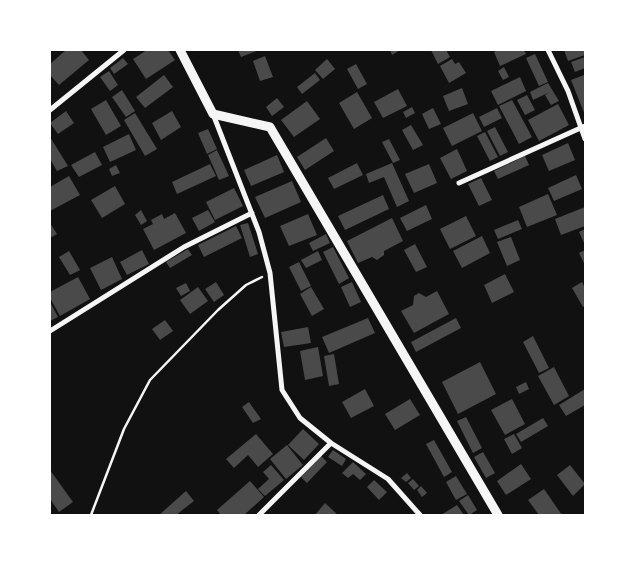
<svg xmlns="http://www.w3.org/2000/svg" width="635" height="565" font-family="'Fira Sans Condensed',sans-serif">
<style>
.building{fill:#4a4a4a}
.lines{fill:none;stroke-linecap:round;stroke-linejoin:round}
.path{stroke:#f5f5f5;stroke-width:2.5}
.minor{stroke:#f5f5f5;stroke-width:5}
.tertiary{stroke:#f5f5f5;stroke-width:9}
</style>
<rect width="100%" height="100%" fill="#111"/>
<path class="building" d="M66 50H81L89 60 59 85 50 75V64Z
M147 50H168L175 60 146 79 133 59Z
M238 50H259L241 57Z
M390 50H400L392 55Z
M431 50H446L450 57 438 64Z
M498 50H524L526 54 500 66 494 52Z
M564 50H585V55L568 61Z
M535 54 548 82 539 86 526 58Z
M265 56 273 77 260 81 253 61Z
M585 57V68L575 72 571 62Z
M123 58 128 64 114 74 110 68Z
M327 59 335 69 323 79 315 70Z
M452 59 455 64 459 62 466 73 449 83 440 66Z
M356 64 367 84 358 89 347 69Z
M504 67 509 77 503 80 498 71Z
M109 71 118 85 110 91 100 77Z
M315 73 320 80 302 94 297 87Z
M164 75 173 87 145 108 136 97Z
M584 75 585 78V115L571 80Z
M520 77 526 91 498 105 491 91Z
M548 83 559 101 551 105 545 95 550 92 533 100 530 92Z
M462 88 468 104 449 111 443 96Z
M398 89 407 106 383 118 374 102Z
M122 90 135 111 126 117 112 97Z
M357 92 372 118 354 129 339 103Z
M527 95 535 110 525 115 517 100Z
M277 98 284 107 272 116 266 107Z
M106 100 121 126 106 135 91 109Z
M512 100 532 137 519 144 499 106Z
M307 101 320 119 294 137 281 120Z
M558 104 569 125 539 141 528 120Z
M412 107 415 113 406 118 403 112Z
M433 108 441 124 429 129 422 114Z
M497 108 502 118 484 127 479 117Z
M66 111 74 123 58 134 50 123Z
M172 111 181 127 161 140 152 123Z
M135 113 157 149 145 156 124 120Z
M473 113 482 131 452 146 443 128Z
M411 125 423 145 413 150 402 130Z
M495 127 508 152 500 156 487 131Z
M208 129 217 149 207 154 198 133Z
M485 132 498 157 490 161 477 136Z
M129 134 136 150 110 162 103 147Z
M50 137 68 166 57 171 50 159Z
M326 138 334 151 305 170 297 157Z
M389 139 400 160 393 163 382 142Z
M568 143 575 160 549 171 542 155Z
M457 149 467 171 451 179 440 158Z
M217 150 229 176 219 180 208 155Z
M95 152 102 165 79 177 71 165Z
M277 155 284 172 251 186 244 170Z
M525 156 529 165 498 179 494 171Z
M357 163 363 175 334 189 328 178Z
M392 163 409 201 397 207 384 177 369 183 366 174Z
M210 164 216 176 177 194 172 182Z
M429 164 437 183 414 193 405 174Z
M116 165 120 173 112 176 109 169Z
M576 175 582 189 554 201 548 188Z
M69 176 80 195 50 211V187Z
M481 178 492 200 479 206 468 184Z
M292 181 301 202 265 218 255 197Z
M115 186 125 204 102 218 91 200Z
M234 188 243 206 215 220 206 202Z
M548 194 557 215 527 227 519 207Z
M383 195 389 209 345 230 338 216Z
M426 205 432 219 407 231 400 218Z
M585 207V226L561 235 555 219Z
M141 210 147 221 141 225 135 215Z
M208 210 215 222 199 231 192 218Z
M175 213 186 233 154 250 143 229 153 224 151 220 162 214 164 219Z
M308 214 317 235 289 246 280 226Z
M466 216 476 236 450 249 440 229Z
M392 218 403 241 384 251V255L377 260 372 257 358 263 347 241Z
M518 220 522 229 498 239 494 230Z
M50 223 57 234 50 238Z
M248 223 258 254 250 257 240 225Z
M236 226 242 238 204 257 198 245Z
M585 229V245L579 232Z
M326 234 330 243 313 251 309 243Z
M482 236 490 253 462 268 453 251Z
M511 237 520 260 507 266 497 242Z
M415 244 427 267 416 272 404 250Z
M333 247 349 278 339 284 323 252Z
M188 249 192 255 170 268 166 262Z
M142 250 149 264 127 275 120 262Z
M585 250V265L579 253Z
M69 251 80 270 70 275 59 257Z
M318 251 322 260 306 268 301 260Z
M112 257 122 279 101 290 90 268Z
M299 262 311 286 301 291 289 267Z
M505 274 514 292 492 303 484 285Z
M78 277 90 299 60 316 50 298V292Z
M216 282 224 295 214 302 205 289Z
M352 282 361 302 350 307 341 287Z
M582 282 585 288V305L583 307 572 288Z
M186 283 190 291 181 296 176 288Z
M198 287 208 301 190 314 180 300Z
M311 287 324 309 312 316 300 294Z
M437 291 449 314 414 333 401 311 413 305 414 296 419 293 426 297Z
M50 302 58 317 50 321Z
M368 318 375 333 329 353 322 337Z
M456 318 461 328 416 352 411 342Z
M165 320 173 331 160 340 152 329Z
M308 327 311 343 284 347 281 332Z
M533 336 549 368 539 373 523 342Z
M318 347 323 376 305 380 300 351Z
M334 354 339 384 329 386 324 356Z
M480 362 496 394 458 414 442 382Z
M554 367 569 396 554 405 538 376Z
M526 382 529 389 519 394 516 387Z
M365 389 374 406 351 418 342 402Z
M585 389V405L566 416 559 405Z
M410 399 420 415 395 430 385 414Z
M512 399 525 424 505 435 491 410Z
M249 402 261 419 253 423 242 407Z
M466 417 482 448 473 453 457 421Z
M543 418 548 426 521 442 516 434Z
M303 429 319 444 304 460 288 445Z
M256 434 273 454 258 467 248 455 234 468 226 459Z
M514 434 522 448 512 454 504 439Z
M434 440 452 472 444 477 426 444Z
M287 445 303 465 286 479 270 459Z
M333 450 346 459 342 466 328 457Z
M483 452 495 473 486 478 474 457Z
M321 456 327 462 307 483 301 477Z
M353 462 366 474 360 480 353 474 348 478 342 473Z
M521 464 531 479 506 495 497 481Z
M271 465 284 480 265 496 258 489 269 479 263 472Z
M570 465 585 484 573 496 557 475Z
M50 470 73 502 59 512 50 499Z
M407 473 411 478 406 482 401 478Z
M456 476 467 494 456 500 446 482Z
M413 479 419 486 414 490 408 483Z
M374 480 387 492 379 500 367 487Z
M250 481 264 497 244 515H221L217 510Z
M421 486 427 493 422 497 417 490Z
M544 489 562 515H539L528 500Z
M186 491 194 501 176 515H159Z
M468 495 477 510 469 515 459 501Z
M325 503 338 515H315Z
M457 505 464 515H441Z"/>
<g class="lines">
<path class="path" d="M91 515 124 429 150 380 218 310 246 285 262 277"/>
<path class="minor" d="M548 50 568 91 585 139
M50 110 124 50
M213 114 259 232 270 273 282 390 300 418 331 443
M459 183 585 126
M50 331 184 247 252 213
M259 515 331 443 388 479 420 515"/>
<path class="tertiary" d="M180 50 213 114 270 127 498 515"/>
</g>
<rect width="635" height="565" fill="none" stroke="#ffffff" stroke-width="102"/>
</svg>
